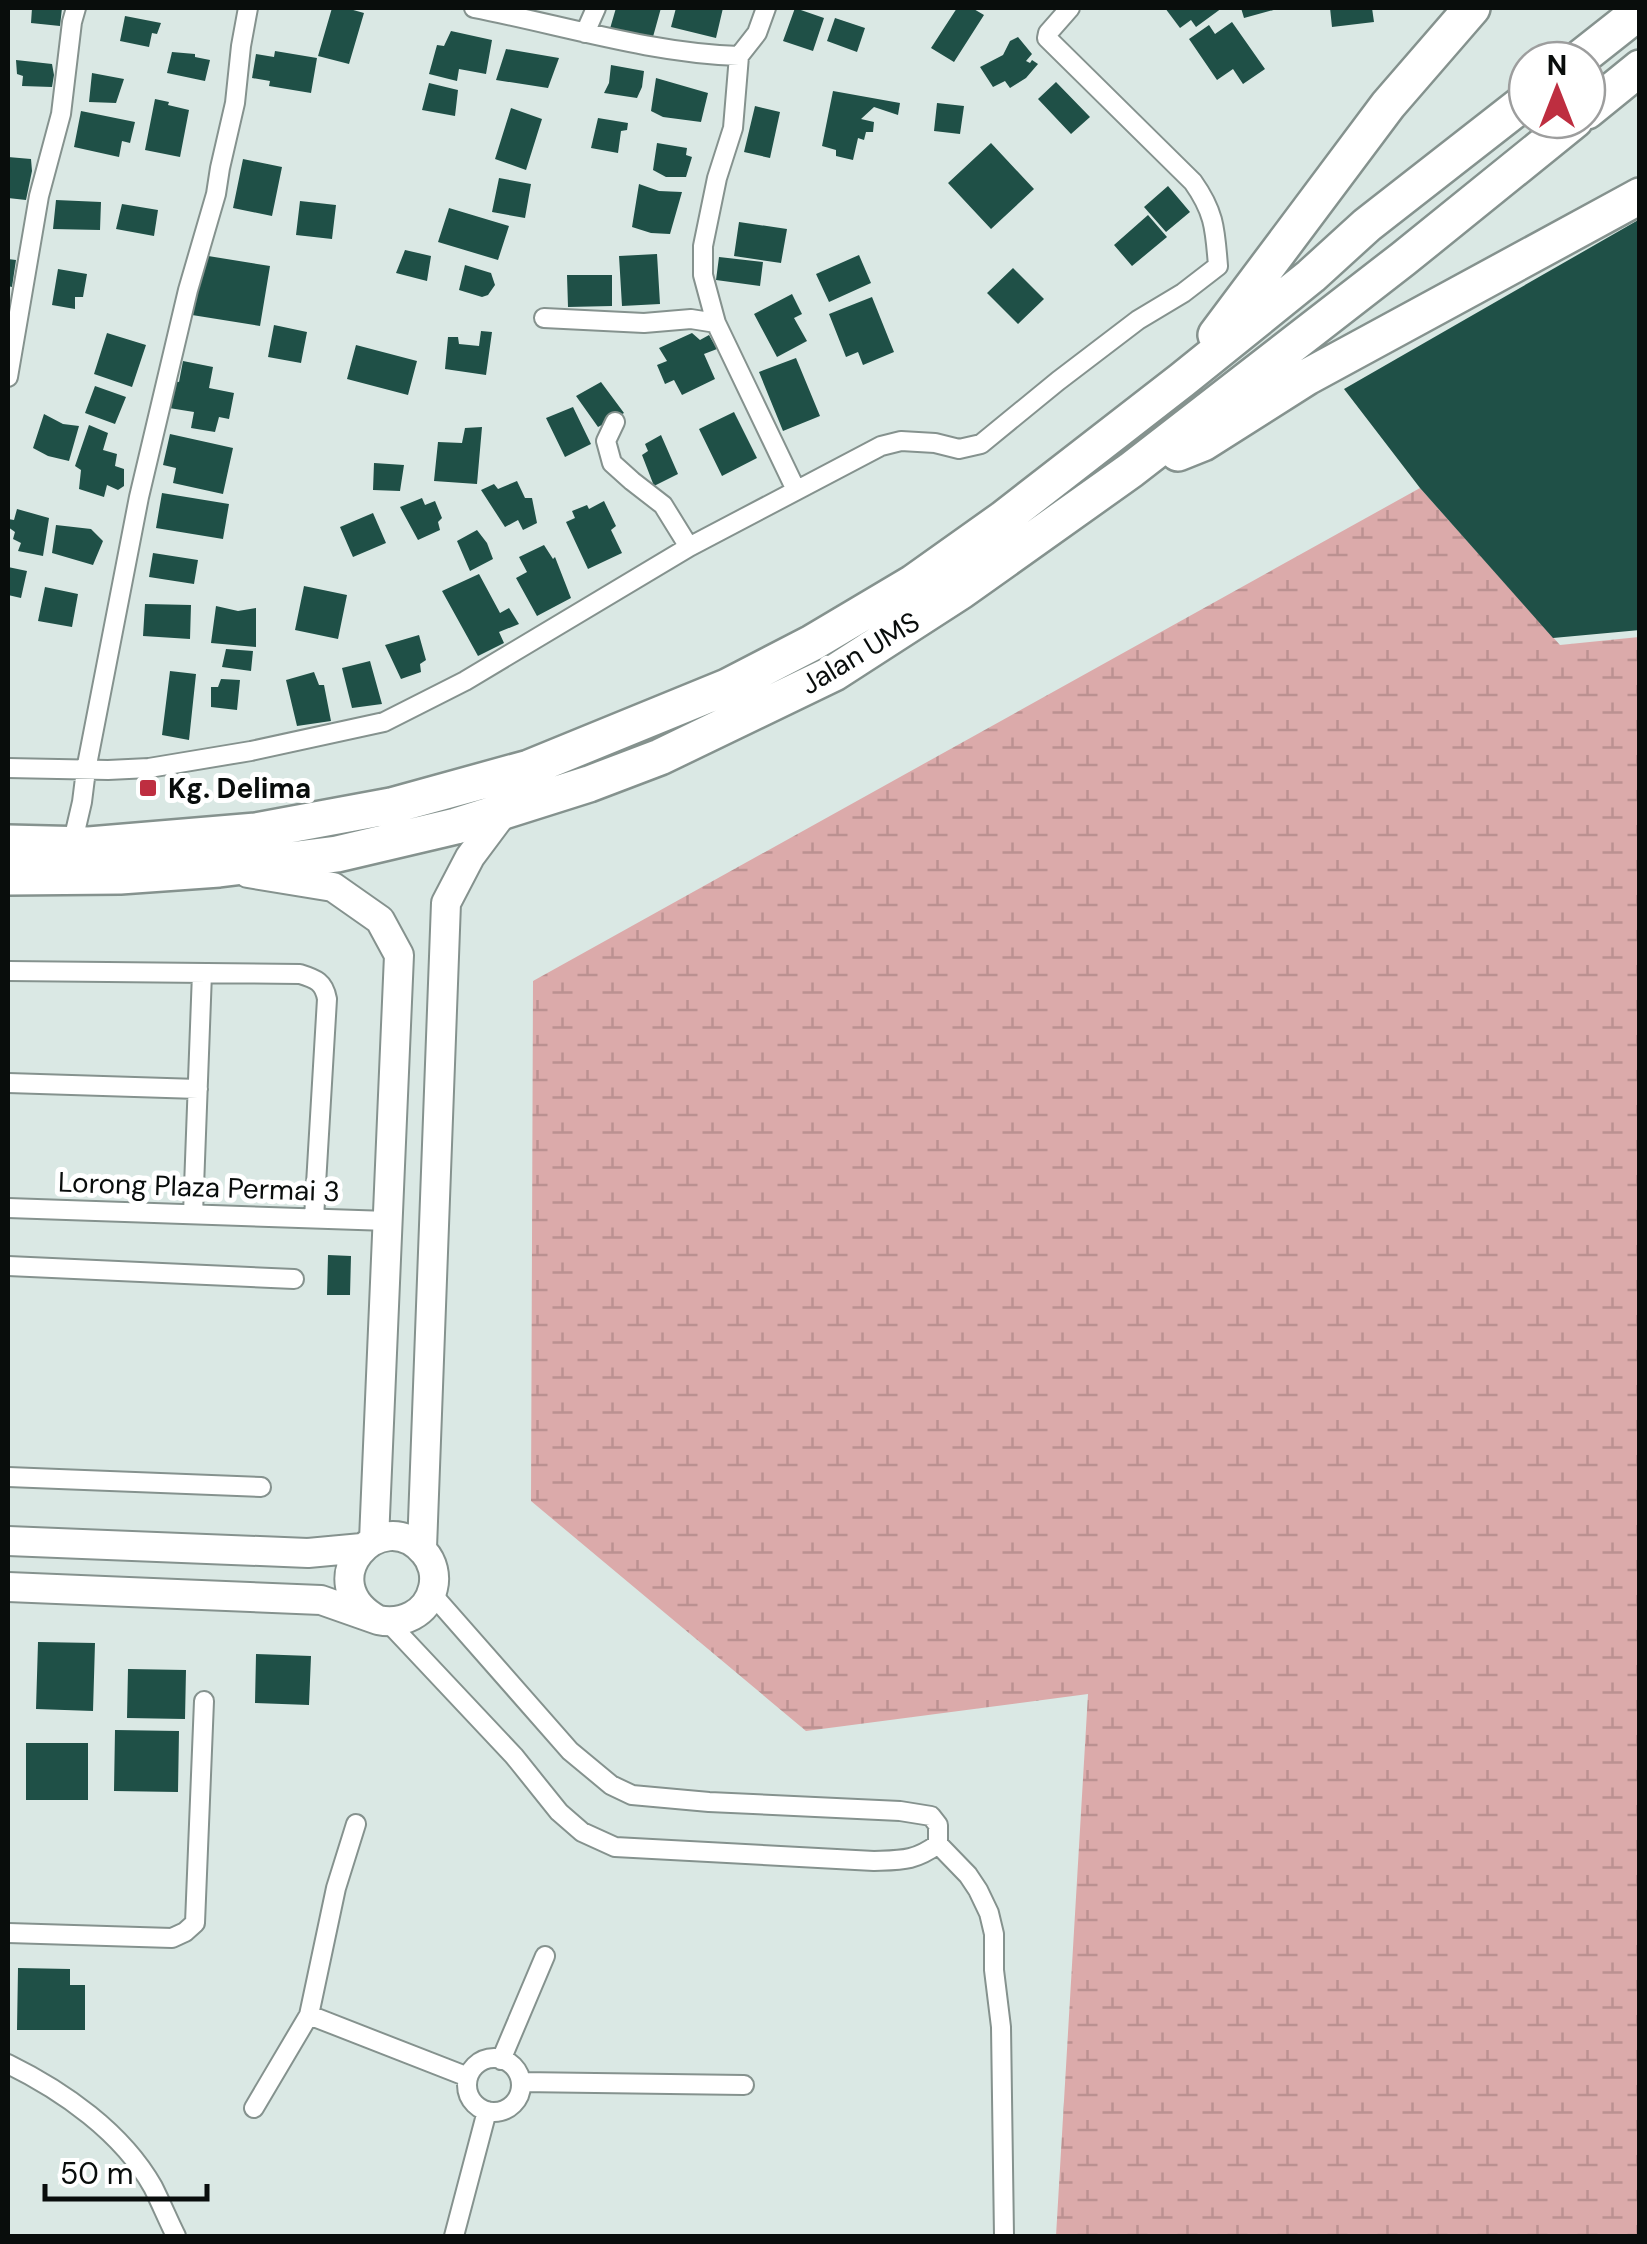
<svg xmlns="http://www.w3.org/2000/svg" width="1647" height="2244" font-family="'DM Sans',sans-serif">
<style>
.wetland{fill:url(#wetland-marsh)}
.building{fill:#1f5047}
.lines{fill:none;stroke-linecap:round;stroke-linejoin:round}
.street-casing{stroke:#85928e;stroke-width:22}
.secondary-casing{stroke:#85928e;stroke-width:32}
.highway-casing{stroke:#85928e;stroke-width:40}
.street{stroke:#fff;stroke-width:18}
.secondary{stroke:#fff;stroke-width:28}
.highway{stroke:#fff;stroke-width:35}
.poi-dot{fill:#be2e40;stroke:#fff;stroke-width:4}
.labels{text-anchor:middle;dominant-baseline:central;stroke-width:10;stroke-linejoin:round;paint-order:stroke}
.street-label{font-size:28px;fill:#090d0c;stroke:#fff}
.poi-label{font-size:28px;font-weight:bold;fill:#090d0c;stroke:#fff;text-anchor:start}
</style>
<defs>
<pattern id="wetland-marsh" width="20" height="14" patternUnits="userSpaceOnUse" patternTransform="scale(2.5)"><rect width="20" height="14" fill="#dbaaaa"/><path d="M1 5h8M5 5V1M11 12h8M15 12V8" fill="none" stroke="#bb9191"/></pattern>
</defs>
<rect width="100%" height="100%" fill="#dae8e4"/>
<path class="wetland" d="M1420 488 1560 645 1639 637V2236H1056L1088 1694 806 1731 531 1501 533 981Z"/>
<path class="building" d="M32 8H62L60 26 31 23Z
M332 8H346L364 13 349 64 318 56Z
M616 8H661L651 44 609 32Z
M676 8H723L716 38 671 27Z
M795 8 824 18 813 51 783 41Z
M957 8H972L984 15 954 62 931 48Z
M1165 8H1222L1196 27 1191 20 1180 28Z
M1241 8H1277V9L1244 18Z
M1330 8H1372L1374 22 1332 27Z
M125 16 161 23 157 34 152 33 149 47 120 41Z
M835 18 865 28 857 52 827 41Z
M1232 22 1265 69 1243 84 1233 69 1217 80 1189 39 1209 25 1215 34Z
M451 31 492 40 486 74 459 69 457 81 429 74 437 45 444 46Z
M1018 37 1032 54 1026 61 1030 63 1032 60 1038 64 1026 78 1010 88 1005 81 993 87 980 67 1003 55 1010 41Z
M506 49 559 58 548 88 496 80Z
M275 51 317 58 311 93 269 86 270 81 252 78 256 54 274 57Z
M172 52 195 54V57L210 60 205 81 167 73Z
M16 60 52 64 54 75 52 87 22 86 23 76 17 74Z
M611 65 644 71 642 87 637 98 604 93 609 83Z
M92 73 124 79 116 103 89 102Z
M656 78 708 93 701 122 663 117 651 111Z
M1056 82 1090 117 1071 134 1038 99Z
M429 83 458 90 455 116 422 110Z
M833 91 900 103 898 115 874 107 861 119 874 122 873 132H866L864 140 858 138 853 160 836 156V150L822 146Z
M155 99 169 102 168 105 189 110 180 157 145 150Z
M937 103 964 106 960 134 934 131Z
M755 106 780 112 770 158 744 152Z
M511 108 542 119 526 170 495 159Z
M81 111 135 122 130 143 122 141 119 157 74 147Z
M598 118 628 123 627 130 621 131 618 153 591 148Z
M657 143 687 148 686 155 692 157 686 177H666L653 170Z
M991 143 1034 189 991 229 948 183Z
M8 157 31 159 32 171 26 200 8 198Z
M243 159 282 167 272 216 233 208Z
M499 178 531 184 525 218 492 212Z
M639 184 659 191 682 192 670 234 651 233 632 227Z
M1168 186 1190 212 1166 232 1144 207Z
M56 200 101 202 100 230 53 229Z
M300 201 336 205 332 239 296 235Z
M122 204 158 210 154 236 116 229Z
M449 208 509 226 498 260 438 242Z
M1148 215 1167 237 1132 266 1114 245Z
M1640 219V630L1553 638 1420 488 1344 389Z
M739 222 787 229 781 263 734 256Z
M405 250 431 256 427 281 396 273Z
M657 254 660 304 622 306 619 256Z
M202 255 270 266 260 326 192 315Z
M859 255 871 283 829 302 816 274Z
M719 257 763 262 760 286 716 280Z
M8 259 16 260 12 287 8 286Z
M465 265 491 273 495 285 488 295 482 297 459 290Z
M1013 268 1044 299 1018 324 987 293Z
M58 269 87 274 83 297H75V309L52 305Z
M567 275H612V306L568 307Z
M792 294 802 314 794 318 807 341 777 357 754 314Z
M872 297 894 352 863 365 858 352 846 357 829 314Z
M274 325 307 332 301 363 268 357Z
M481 331 492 332 486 375 445 369 448 337H458L459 344 479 346Z
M107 333 146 345 132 387 94 374Z
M692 333 700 340 709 335 717 349 704 354 715 379 682 395 674 380 665 384 657 365 667 361 659 348Z
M356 345 417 361 408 395 347 379Z
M796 358 820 416 783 431 759 372Z
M183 361 213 367 209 388 234 393 229 419 219 417 215 432 191 428 194 412 169 408 174 381 179 382Z
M601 382 624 413 598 427 576 396Z
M95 386 126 397 115 424 85 413Z
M573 407 591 444 565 457 546 418Z
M734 412 757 458 722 476 699 429Z
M44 414 63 424 79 426 69 461 48 456 33 448Z
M89 425 108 433 103 450 117 454 115 466 124 469V486L118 490 107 485 104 497 79 489 81 470 75 466Z
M482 427 477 484 434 481 438 442 462 443 465 428Z
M170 434 233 448 223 494 173 483 176 468 163 465Z
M661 435 678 474 654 486 642 455 648 451 645 444Z
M374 463 404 465 400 491 373 490Z
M517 481 525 498H532L537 523 523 530 518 520 505 527 481 490 494 484 498 489Z
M162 493 229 504 223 539 156 528Z
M422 498 425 505 435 501 442 518 438 522 440 530 418 540 400 507Z
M604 501 616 526 611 530 622 553 588 569 566 522 575 518 572 511 587 505 589 509Z
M17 509 49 518 43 556 18 551 21 543 13 539 15 532 8 527V519L14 520Z
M373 513 386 543 353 557 340 527Z
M56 525 91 529 103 541 93 565 52 553Z
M477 530 487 543 493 559 470 571 457 541Z
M544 545 553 559 555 557 571 598 537 616 516 578 527 572 519 557Z
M153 553 198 560 194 584 149 577Z
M8 567 27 571 21 598 8 595Z
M479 574 500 613 509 608 519 624 499 632 504 643 478 656 442 591Z
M304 586 347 595 338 639 295 630Z
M45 587 78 594 72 627 38 621Z
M145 604 191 605 190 639 143 636Z
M216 606 238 611 256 608V647L211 643Z
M419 635 426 660 420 664 421 672 401 679 385 645Z
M226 649 253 651 251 671 222 667Z
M370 661 382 704 352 708 342 668Z
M170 671 196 674 189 740 162 735Z
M314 672 319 685H324L331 721 297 726 286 680Z
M221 679 240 680 237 710 211 707V687H218Z
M328 1255 351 1256 350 1295H327Z
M38 1642 95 1643 93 1711 36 1709Z
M256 1654 311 1656 309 1705 255 1703Z
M128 1669 186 1670 185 1719 127 1718Z
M115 1730 179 1731 178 1792 114 1791Z
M26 1743H88V1800H26Z
M18 1968 70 1969V1985H85V2030H17Z"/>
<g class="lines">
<g class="street-casing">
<path id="street" d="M474 8C562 25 649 53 739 56L733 128 717 178 703 246V275L716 323 796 490
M585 33 596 8
M739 56 757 33 766 8
M544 318 644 323 691 319 716 323
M8 377 39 196 61 114 72 22 76 8
M615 422 606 441 612 463 632 481 663 505 689 547
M8 768 108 770 149 768 251 751 384 722 465 681 689 547 881 446 901 441 935 443 959 449 981 444 1058 381 1138 320 1183 293 1218 266C1215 230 1215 213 1193 182L1047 38 1048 33 1070 8
M72 845 82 802 86 770 139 497 188 290 216 194 220 168 235 103 241 46 248 8
M8 971 300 974C316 979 324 982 327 999L314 1218
M8 1083 198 1089
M8 1208 388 1221
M193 1214 202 973
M8 1266 294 1279
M8 1477 261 1487
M432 1594 570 1751 611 1785 632 1795 709 1802 900 1811 931 1816 938 1825V1844L968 1875 978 1890 989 1913 994 1934V1970L1001 2027 1004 2236
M388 1622 514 1756 559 1812 582 1832 615 1847 874 1861C902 1860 915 1861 938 1844
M356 1824 336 1888 309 2015 468 2077
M8 1933 172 1938 185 1932 195 1923 204 1701
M467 2085a27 27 0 1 1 54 0a27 27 0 1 1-54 0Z
M501 2060 545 1956
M8 2064C63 2091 122 2132 153 2187 161 2203 168 2220 176 2236
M521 2082 744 2085
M254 2108 309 2015
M454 2236 487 2111"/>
</g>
<g class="secondary-casing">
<path id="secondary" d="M248 873 333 887 380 920 399 955 374 1540
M8 1541 308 1553 362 1548
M422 1548 446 903 470 857 505 810
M8 1587 321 1600 378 1620C402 1625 427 1614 433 1588 436 1576 433 1562 424 1552 381 1502 309 1582 378 1620"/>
</g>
<g class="highway-casing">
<path id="highway" d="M1578 60 1640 11
M1587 111 1640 68
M1216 335 1388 105 1472 8
M1178 453 1203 443 1307 377 1640 196
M8 843 89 845 256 831 391 806 529 768 727 687 812 643 913 583 1003 519 1182 380 1311 276 1367 225 1527 100
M8 877 120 876 219 869 337 854 456 826 589 784 660 757 834 673 961 591 1131 470 1403 259 1575 120"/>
</g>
<use href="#street" class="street"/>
<use href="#secondary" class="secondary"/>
<use href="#highway" class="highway"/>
</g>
<rect class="poi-dot" x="138" y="778" width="20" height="20" rx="5"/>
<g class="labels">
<g class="street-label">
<text transform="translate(860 653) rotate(-31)">Jalan UMS</text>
<text transform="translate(199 1187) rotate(2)">Lorong Plaza Permai 3</text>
</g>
<g class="poi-label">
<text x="168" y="788">Kg. Delima</text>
</g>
</g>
<rect width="1647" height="2244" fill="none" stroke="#090d0c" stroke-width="20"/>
<g transform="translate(1557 90)"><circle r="48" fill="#ffffff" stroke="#9d9e9e" stroke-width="2.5"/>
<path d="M0-8L18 38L0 25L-18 38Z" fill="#be2e40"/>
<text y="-15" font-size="28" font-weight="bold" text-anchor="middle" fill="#090d0c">N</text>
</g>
<path d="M45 2184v15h162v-15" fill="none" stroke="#090d0c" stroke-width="5"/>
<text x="60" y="2184" font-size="30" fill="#090d0c" stroke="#ffffff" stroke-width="8" paint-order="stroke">50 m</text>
</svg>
